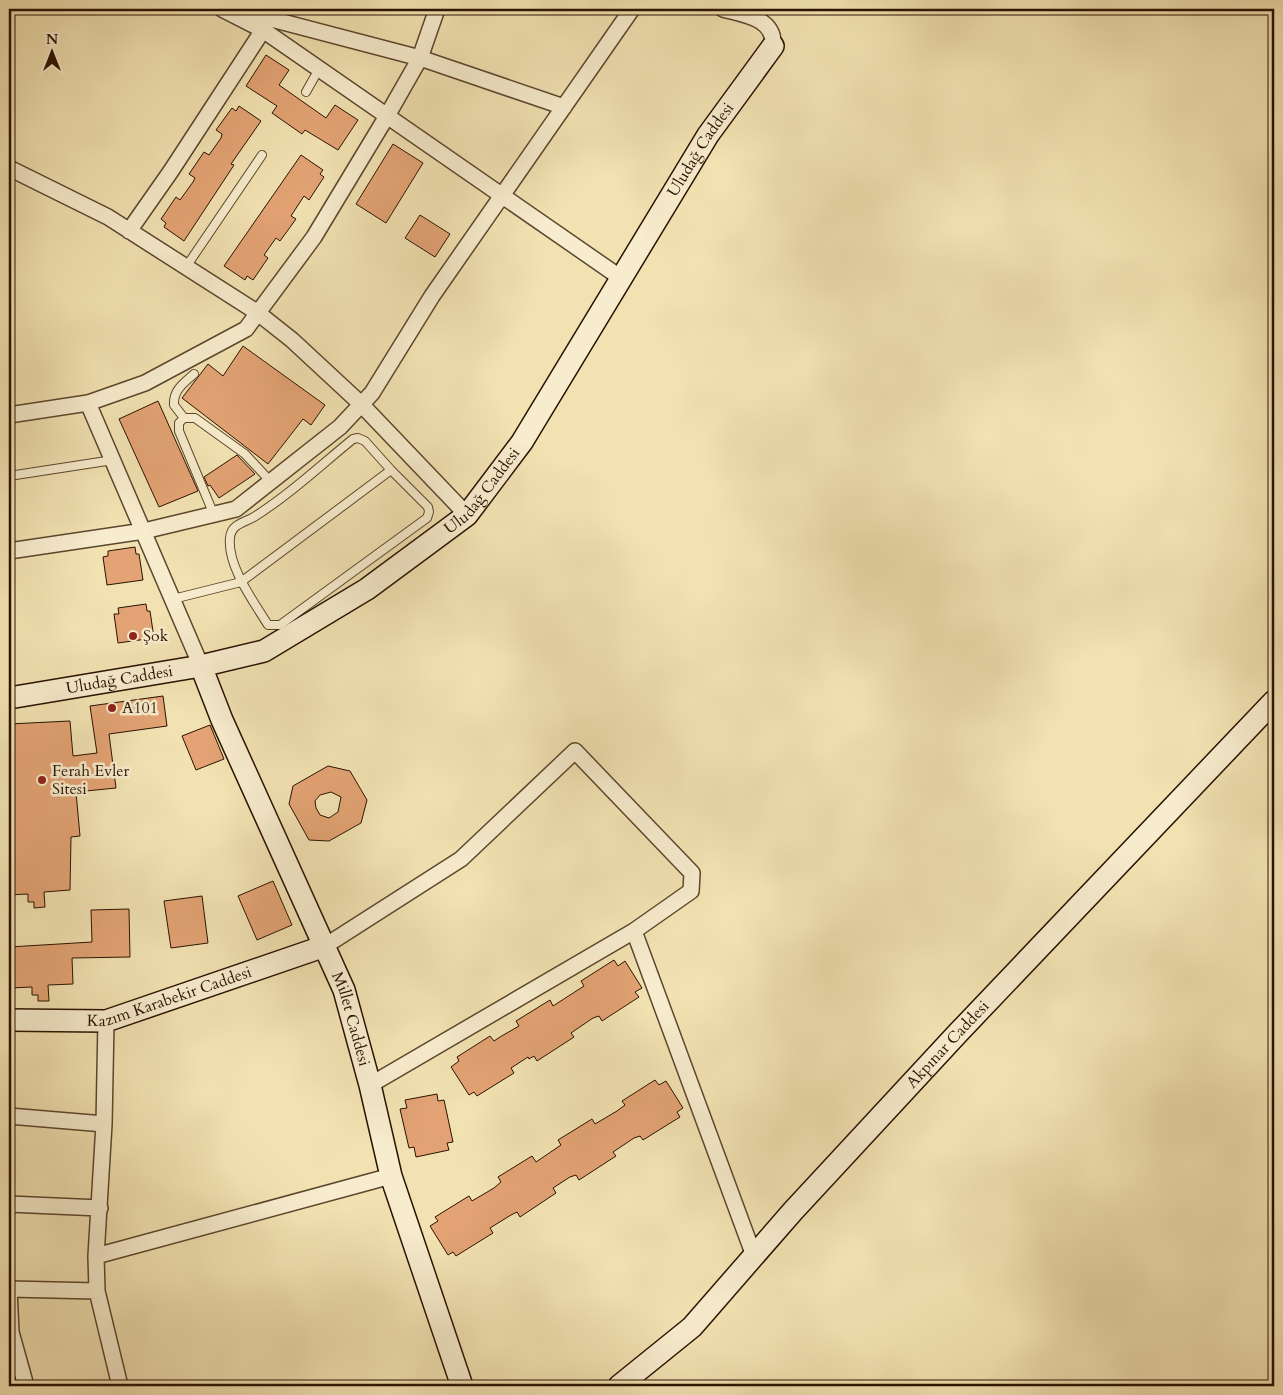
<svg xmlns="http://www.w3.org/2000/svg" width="1283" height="1395" font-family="Cardo,serif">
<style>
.building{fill:#e3a374;stroke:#2a1201;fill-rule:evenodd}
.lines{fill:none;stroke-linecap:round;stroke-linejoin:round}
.lane-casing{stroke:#5c462d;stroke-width:10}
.street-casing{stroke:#5c462d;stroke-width:18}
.secondary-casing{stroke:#2a1201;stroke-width:24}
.lane{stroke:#f7eccd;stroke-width:8}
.street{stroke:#f7eccd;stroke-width:15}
.secondary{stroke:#f7eccd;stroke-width:21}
.poi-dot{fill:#8f2418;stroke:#f7eccd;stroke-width:2}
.labels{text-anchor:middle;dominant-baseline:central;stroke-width:5;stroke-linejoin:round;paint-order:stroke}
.street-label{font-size:16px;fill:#2a1201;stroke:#f7eccd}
.poi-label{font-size:16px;fill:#2a1201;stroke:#f7eccd;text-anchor:start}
</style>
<rect width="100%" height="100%" fill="#f2e2b2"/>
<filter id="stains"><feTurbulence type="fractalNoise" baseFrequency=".004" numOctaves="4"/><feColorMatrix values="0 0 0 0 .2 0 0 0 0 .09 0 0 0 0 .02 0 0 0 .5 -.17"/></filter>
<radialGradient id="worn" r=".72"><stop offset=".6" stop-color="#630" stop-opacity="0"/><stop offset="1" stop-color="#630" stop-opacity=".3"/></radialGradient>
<path class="building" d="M266 55 289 70 279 85 326 118 335 105 358 120 338 150 305 130 302 134 272 113 277 106 246 86Z
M239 106 261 121 231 164 234 165 184 241 164 227 166 223 161 219 176 197 180 200 193 182 195 178 189 174 204 152 209 155 221 138 222 134 216 130 232 108 236 111Z
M393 144 423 163 386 223 356 204Z
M301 155 323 170 320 174 324 177 309 200 304 196 291 216 296 219 280 241 276 238 264 255 268 258 253 280 247 276 245 280 224 266Z
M420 215 450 234 435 257 405 238Z
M243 346 325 405 311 425 303 419 268 464 182 398 208 364 223 376Z
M158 401 198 491 159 507 119 419Z
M237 455 255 474 219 498 210 485 208 486 204 477Z
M135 547 136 554H139L143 580 107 585 103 557 108 556V551Z
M146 604 147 611H150L154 638 118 643 114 614H119L118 608Z
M163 696 167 726 109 734 116 788 76 792 80 836 71 837 70 890 44 892 45 907 34 908V902H28V894L9 895V724L70 721 73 756 97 753 90 706Z
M210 725 224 759 196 770 182 736Z
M328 766 350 771 367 800 361 823 329 841 309 840 289 804 293 786ZM331 792 341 797 338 812 329 818 320 815 316 808 315 801 320 795Z
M273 881 292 925 257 940 238 896Z
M202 896 208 943 171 948 164 901Z
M129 909 130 957 72 958 73 984 48 985 49 1001H38V995H32V987L10 988 9 947 92 942 91 910Z
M614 960 618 966 625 961 642 988 635 992 639 997 602 1021 599 1016 593 1018 571 1033 574 1037 537 1061 534 1056 529 1059 528 1057 511 1068 514 1073 477 1096 474 1092 469 1095 451 1067 459 1061 457 1057 490 1036 494 1041 500 1037 519 1026 516 1021 550 1000 553 1006 584 986 581 981Z
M655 1080 659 1085 666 1081 683 1108 677 1112 680 1117 643 1140 640 1136 634 1138 613 1152 616 1156 579 1180 576 1175 570 1177 553 1188 556 1193 520 1217 517 1212 511 1215 490 1228 493 1233 456 1256 453 1252 448 1255 430 1226 438 1221 435 1217 469 1196 472 1201 494 1188 501 1182 498 1177 532 1156 536 1162 561 1145 558 1140 592 1119 595 1124 617 1111 625 1105 622 1101Z
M437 1094 438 1101 444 1100 453 1142 447 1143 449 1150 416 1157 414 1147 409 1148 400 1109 407 1108 405 1100Z"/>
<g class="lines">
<g class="lane-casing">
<path id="lane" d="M306 92 319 69
M186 267 262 155
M184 418 174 405C173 390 184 383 194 374
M358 438 365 441 391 470 428 507 429 512 427 518 280 625H268C254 602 227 566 230 538 231 524 244 523 254 517 289 495 321 465 353 439Z
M9 476 113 460
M214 515 179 431V423L184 418H195L245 454 271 482
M173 599 241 582 391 470"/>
</g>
<g class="street-casing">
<path id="street" d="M222 9 263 30 621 278
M723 9C745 15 775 18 773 46
M237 10 420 58 564 107
M9 168 108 217 258 313 292 340 361 404 467 515
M129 231 171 171 263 30
M88 403 201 666
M9 415 88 403 145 383 246 329 314 237 387 116 420 58 437 9
M9 551 144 531 236 509 340 427 372 393 432 296 632 9
M634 931 754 1256
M325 946 461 859 575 751 692 873 691 891 634 931 370 1085
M106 1021 104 1124 96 1256 97 1291 120 1386
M9 1116 104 1124
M9 1204 100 1208
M96 1256 391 1176
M9 1289 11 1332 26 1386
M9 1289 97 1291"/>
</g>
<g class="secondary-casing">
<g id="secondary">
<path id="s1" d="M201 666 222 720 344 990 370 1085 391 1176 462 1386"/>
<path id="s2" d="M9 698 201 666 264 651 367 589 467 515 522 442 708 135 773 46"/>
<path id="s3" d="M9 1020 106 1021 325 946"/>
<path id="s4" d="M619 1386 692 1327 793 1211 957 1034 1274 701"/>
</g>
</g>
<use href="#lane" class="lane"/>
<use href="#street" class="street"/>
<use href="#secondary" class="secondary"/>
</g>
<g class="poi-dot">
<circle cx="133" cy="636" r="5"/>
<circle cx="112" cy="708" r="5"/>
<circle cx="42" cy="780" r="5"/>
</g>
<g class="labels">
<g class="street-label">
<text stroke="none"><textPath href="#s2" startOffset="938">Uludağ Caddesi</textPath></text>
<text stroke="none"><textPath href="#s2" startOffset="532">Uludağ Caddesi</textPath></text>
<text stroke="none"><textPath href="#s2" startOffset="112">Uludağ Caddesi</textPath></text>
<text stroke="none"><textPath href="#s3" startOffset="164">Kazım Karabekir Caddesi</textPath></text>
<text stroke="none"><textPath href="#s1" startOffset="384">Millet Caddesi</textPath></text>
<text stroke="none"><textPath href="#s4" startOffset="475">Akpınar Caddesi</textPath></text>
</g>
<g class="poi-label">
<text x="143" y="636">Şok</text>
<text x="122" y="708">A101</text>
<text x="52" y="771">Ferah Evler<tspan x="52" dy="18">Sitesi</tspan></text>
</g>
</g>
<rect width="1283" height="1395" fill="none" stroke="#f2e2b2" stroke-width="30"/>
<rect x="10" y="10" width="1263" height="1375" fill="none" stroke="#2a1201" stroke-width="2.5"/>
<rect x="15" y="15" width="1253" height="1365" fill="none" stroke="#2a1201"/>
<g transform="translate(52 52)" stroke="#f7eccd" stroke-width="4" paint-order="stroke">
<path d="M0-4L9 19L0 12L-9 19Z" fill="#2a1201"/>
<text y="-8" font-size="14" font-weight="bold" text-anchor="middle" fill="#2a1201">N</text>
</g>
<rect width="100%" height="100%" filter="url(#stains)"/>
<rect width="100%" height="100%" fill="url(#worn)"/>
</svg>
